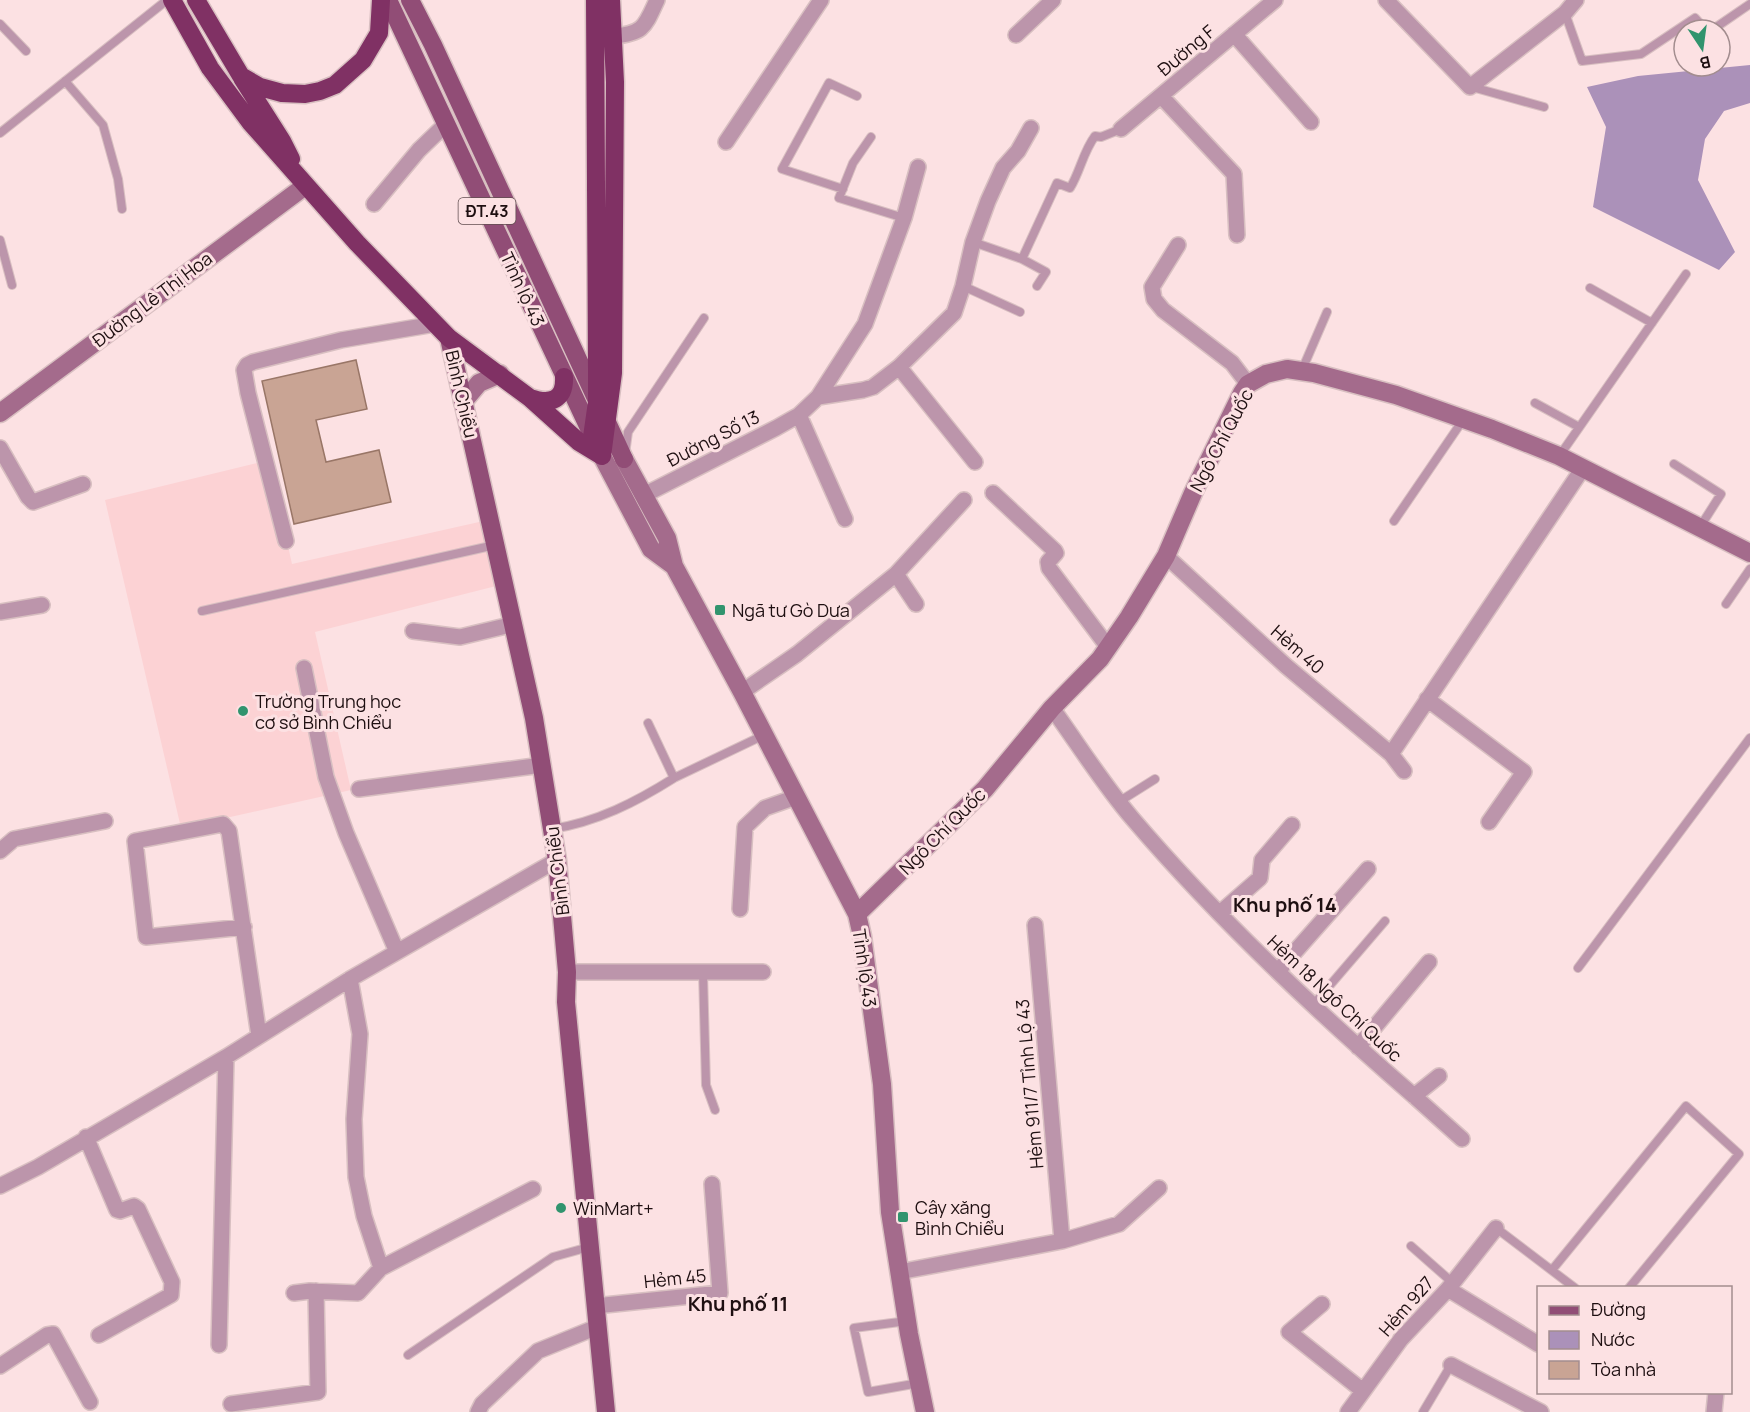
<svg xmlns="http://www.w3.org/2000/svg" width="1750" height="1412" font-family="Manrope,sans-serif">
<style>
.built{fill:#fcd2d4}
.water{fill:#ab91b9}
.building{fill:#c9a494;stroke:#997667;stroke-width:1.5}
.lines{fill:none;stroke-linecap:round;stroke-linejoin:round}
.lane-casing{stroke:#d8bfc1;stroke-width:10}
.street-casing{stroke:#d8bfc1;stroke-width:18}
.secondary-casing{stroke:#d8bfc1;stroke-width:21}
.primary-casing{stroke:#d8bfc1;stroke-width:21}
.highway-casing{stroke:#d8bfc1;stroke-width:21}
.lane{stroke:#bc95ab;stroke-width:8}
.street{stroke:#bc95ab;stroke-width:15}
.secondary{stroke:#a46b8c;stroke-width:18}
.primary{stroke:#914d76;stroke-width:18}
.highway{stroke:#803164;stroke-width:18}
.poi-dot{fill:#31946e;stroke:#fce1e3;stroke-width:2}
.labels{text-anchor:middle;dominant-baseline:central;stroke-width:6;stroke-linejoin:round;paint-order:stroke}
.shield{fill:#fce1e3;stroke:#614e50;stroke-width:1.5}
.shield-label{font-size:16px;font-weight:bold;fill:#1e0f11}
.street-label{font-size:18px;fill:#1e0f11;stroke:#fce1e3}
.poi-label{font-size:18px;fill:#1e0f11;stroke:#fce1e3;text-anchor:start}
.neighbourhood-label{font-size:20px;font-weight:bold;fill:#1e0f11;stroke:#fce1e3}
</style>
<rect width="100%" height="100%" fill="#fce1e3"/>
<path class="built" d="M269 460 292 564 488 520 500 585 315 632 351 790 181 828 105 500Z"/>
<path class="water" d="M1750 65V103L1724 111 1705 139 1698 180 1735 252 1719 270 1593 207 1606 127 1587 87 1638 76Z"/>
<path class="building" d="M356 360 367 409 316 420 326 462 379 450 391 502 294 524 262 381Z"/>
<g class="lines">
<g class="lane-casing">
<path id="lane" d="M1565 13 1582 61 1641 54 1695 18 1706 30
M0 24 26 51
M1712 30 1750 4
M65 81 103 125 118 179 122 209
M1472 87 1544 107
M0 133 167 0
M871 137 853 163 839 198 904 218
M843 189 782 169 829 83 857 96
M0 240 12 285
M973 242 1022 259 1046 272 1037 286
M1022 259 1057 183 1070 188C1080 172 1083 152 1095 136L1101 137 1121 129
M963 286 1020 312
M1590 288 1652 323
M1302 370 1327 312
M1535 403 1579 427
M625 454 628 432 704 318
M1560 455 1686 274
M1674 464 1721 494 1700 527
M1394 521 1463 420
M1726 604 1750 569
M202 611 495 545
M648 723 674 778 764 735
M1120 801 1155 779
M552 829C597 822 636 802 674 778
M1578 968 1750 738
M703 972 706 1085 715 1110
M1313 1005 1385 921
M1496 1228 1575 1288
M1411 1246 1453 1283
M1552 1270 1686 1106 1739 1154 1629 1288
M907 1321 854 1328 868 1392 919 1383
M408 1355 553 1257 589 1247
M1423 1412 1451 1365"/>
</g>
<g class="street-casing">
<path id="street" d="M1386 0 1470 87 1565 13 1576 0
M1234 34 1311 122
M1016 35 1053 0
M613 36C644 34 645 26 657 0
M1161 96 1234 174 1237 235
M1121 129 1275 0
M726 142 821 0
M374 204 419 150 446 124
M1178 245 1152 287 1154 299 1163 310 1232 363 1248 384
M899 367 975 462
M818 397 863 390 873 387 899 367 954 313 963 286 973 242 988 201 1003 168 1018 151 1031 128
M799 415 845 519
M0 448 28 497 33 502 83 484
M993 493 1055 551 1056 553 1048 562 1049 568 1108 647
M644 495 776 428 799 415 818 397 865 324 904 218 918 167
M286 541 248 393 244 370 247 365 253 362 341 340 435 324
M1166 556 1286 666 1391 754 1404 771
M896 574 964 500
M0 612 42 605
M413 631 460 637 514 624
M304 668 326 777 346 833 397 952
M742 692 797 654 896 574 916 604
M1427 699 1524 772 1489 822
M1052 708C1078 744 1103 784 1132 818 1218 919 1315 1010 1414 1096L1439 1076
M1391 754 1583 468
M359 789 542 765
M0 851 14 839 105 821
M740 909 745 827 765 808 796 797
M1220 913 1260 878 1262 860 1292 825
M1035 925 1062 1241
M244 927 146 937 135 841 223 824 229 831 259 1036
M1278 971 1368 869
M567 972H763
M350 979 360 1034 354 1119 356 1177 364 1216 381 1268
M1358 1047 1429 962
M1414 1096 1462 1139
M86 1137 117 1210 120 1211 134 1206 138 1209 172 1282 171 1295 99 1335
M0 1186 38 1167 226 1057 350 979 557 860
M899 1272 1062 1241 1119 1224 1159 1188
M1448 1289 1538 1344
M294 1293 310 1291 358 1293 381 1268 533 1189
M1322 1304 1289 1332 1363 1391
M595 1306 720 1293 712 1184
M219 1345 226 1057
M1451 1365 1541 1412
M0 1366 47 1335 53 1334 90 1402
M231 1404 318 1392 316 1291
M478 1412 482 1404 538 1351 597 1327
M1348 1412 1401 1339 1448 1289 1496 1228
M1714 1412 1716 1392"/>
</g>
<g class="secondary-casing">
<path id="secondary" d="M463 402 479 383 500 374
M0 413 305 186
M602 456 651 549 674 566
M624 459 667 538 674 566 742 692 857 914 862 936 882 1084 890 1212 909 1334 925 1412
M857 914 985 789 1052 708 1100 659 1129 617 1166 556 1193 493 1242 393 1248 384 1266 374 1287 369 1314 373 1396 395 1492 429 1559 456 1750 553"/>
</g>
<g class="primary-casing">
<path id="primary" d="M388 0 595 441
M410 0 433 45 624 459
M449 338 534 718 557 860 567 972 566 1002 606 1412"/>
</g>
<g class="highway-casing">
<path id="highway" d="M172 0 210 68 250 122 357 243 449 338 530 398 579 442 602 456 613 373 615 82 611 0
M196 0 241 76 260 87 282 93 305 94 320 91 335 85 363 60 379 33 381 0
M242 78 282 141 291 159
M530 398C551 405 565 400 564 377
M592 437 597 402V369L595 0"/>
</g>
<use href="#lane" class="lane"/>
<use href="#street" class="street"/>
<use href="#secondary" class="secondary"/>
<use href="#primary" class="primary"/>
<use href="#highway" class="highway"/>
</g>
<g class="poi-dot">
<rect x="714" y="604" width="12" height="12" rx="3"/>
<circle cx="243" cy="711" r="6"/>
<circle cx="561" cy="1208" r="6"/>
<rect x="897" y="1211" width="12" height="12" rx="3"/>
</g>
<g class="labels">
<rect class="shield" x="458.5" y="198" width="57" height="26" rx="4.5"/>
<g class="shield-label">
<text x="487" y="211">ĐT.43</text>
</g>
<g class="street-label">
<text transform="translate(1186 50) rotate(-40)">Đường F</text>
<text transform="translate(523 289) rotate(65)">Tỉnh lộ 43</text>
<text transform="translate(152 299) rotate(-37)">Đường Lê Thị Hoa</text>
<text transform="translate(462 394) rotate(77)">Bình Chiểu</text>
<text transform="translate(713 438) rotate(-27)">Đường Số 13</text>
<text transform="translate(1221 440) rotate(-62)">Ngô Chí Quốc</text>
<text transform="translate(1298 649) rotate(41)">Hẻm 40</text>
<text transform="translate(942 831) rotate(-45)">Ngô Chí Quốc</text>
<text transform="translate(557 871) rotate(-97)">Bình Chiểu</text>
<text transform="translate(865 968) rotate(82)">Tỉnh lộ 43</text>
<text transform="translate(1335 998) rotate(43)">Hẻm 18 Ngô Chí Quốc</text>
<text transform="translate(1029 1084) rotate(-95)">Hẻm 911/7 Tỉnh Lộ 43</text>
<text transform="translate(675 1278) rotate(-6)">Hẻm 45</text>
<text transform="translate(1406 1306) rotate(-49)">Hẻm 927</text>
</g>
<g class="poi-label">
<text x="732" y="610">Ngã tư Gò Dưa</text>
<text x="255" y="701">Trường Trung học<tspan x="255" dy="21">cơ sở Bình Chiểu</tspan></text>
<text x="915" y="1207">Cây xăng<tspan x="915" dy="21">Bình Chiểu</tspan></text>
<text x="573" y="1208">WinMart+</text>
</g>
<g class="neighbourhood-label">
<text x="1285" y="904">Khu phố 14</text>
<text x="738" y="1303">Khu phố 11</text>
</g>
</g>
<rect x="1537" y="1286" width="195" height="108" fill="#fce1e3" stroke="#a38d8f" stroke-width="1.5"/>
<rect x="1549" y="1306" width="30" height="9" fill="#914d76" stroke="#a38d8f" stroke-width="1.5"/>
<text x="1591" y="1316" font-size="18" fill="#1e0f11">Đường</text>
<rect x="1549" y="1331" width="30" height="18" fill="#ab91b9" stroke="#a38d8f" stroke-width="1.5"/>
<text x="1591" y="1346" font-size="18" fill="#1e0f11">Nước</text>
<rect x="1549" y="1361" width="30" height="18" fill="#c9a494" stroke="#a38d8f" stroke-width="1.5"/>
<text x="1591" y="1376" font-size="18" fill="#1e0f11">Tòa nhà</text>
<g transform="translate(1702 48) rotate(167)"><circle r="28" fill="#fce1e3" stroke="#a38d8f" stroke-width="1.5"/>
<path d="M0-4.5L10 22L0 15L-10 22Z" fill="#31946e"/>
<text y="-9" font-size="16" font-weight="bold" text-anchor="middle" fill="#1e0f11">B</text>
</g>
</svg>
